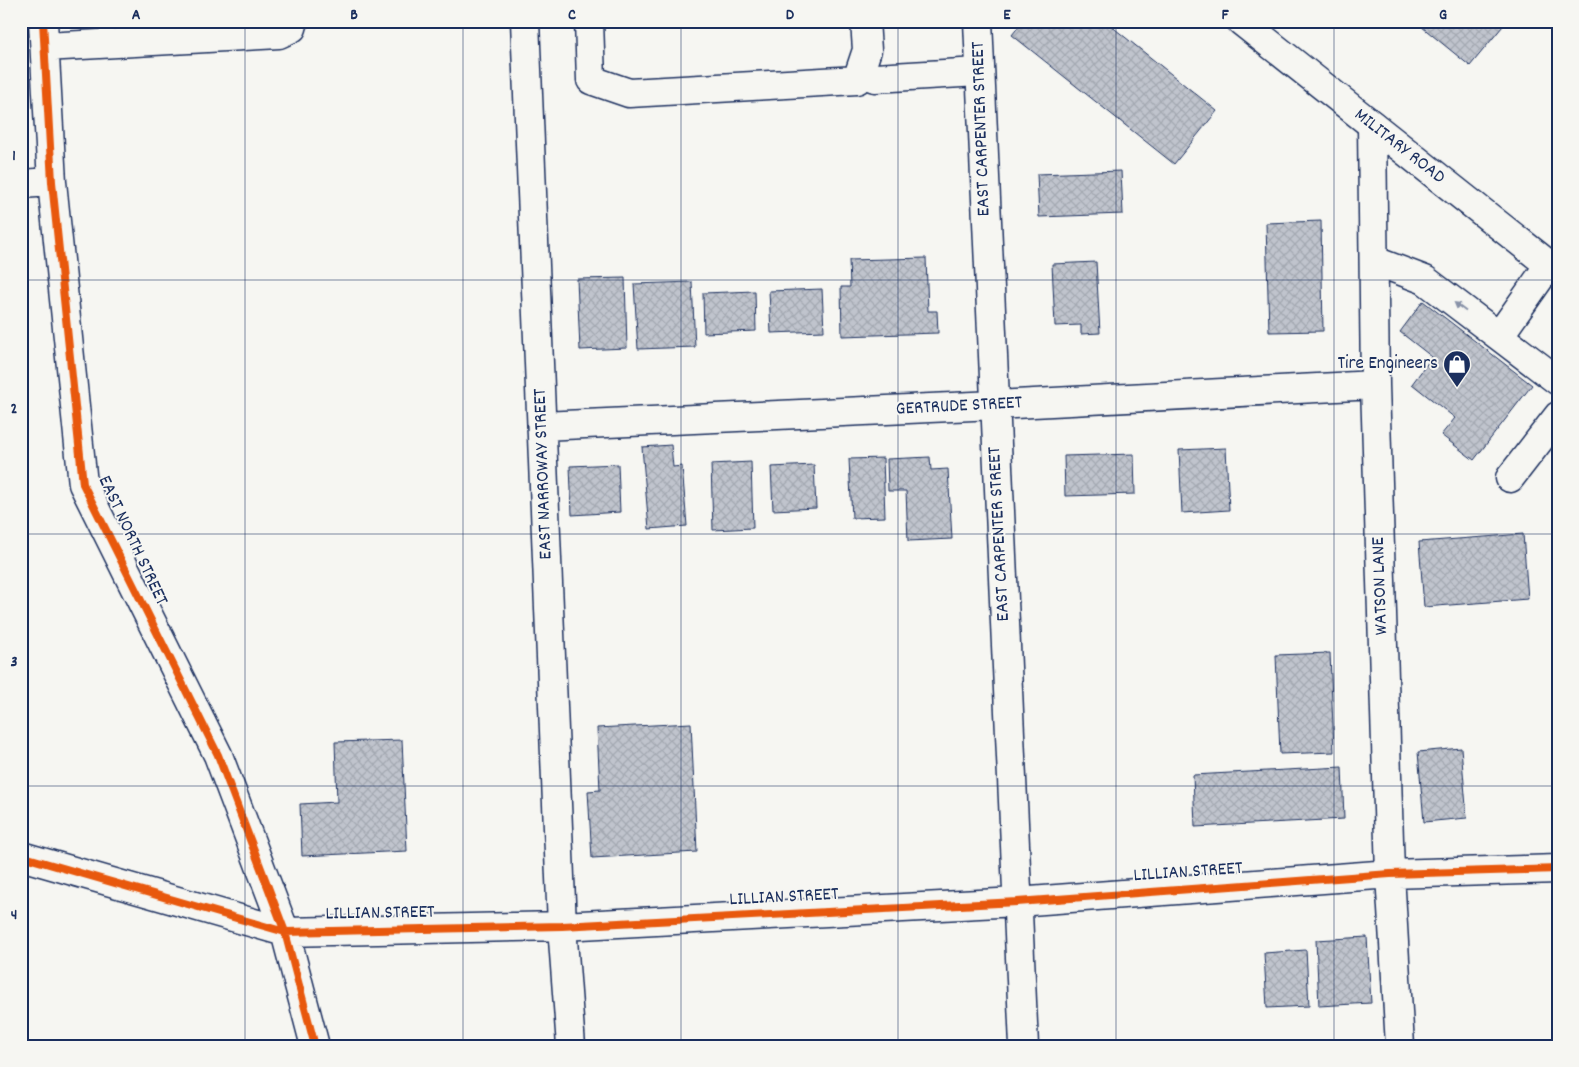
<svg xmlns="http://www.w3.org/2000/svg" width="1579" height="1067" font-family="Dekko,sans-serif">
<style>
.building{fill:url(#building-cross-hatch);stroke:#1b2f5e}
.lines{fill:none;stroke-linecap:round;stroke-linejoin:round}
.minor-casing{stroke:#1b2f5e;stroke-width:31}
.major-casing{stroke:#1b2f5e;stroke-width:31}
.minor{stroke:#f6f6f2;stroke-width:28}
.major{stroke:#f6f6f2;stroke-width:28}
.cycleway-casing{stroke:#f6f6f2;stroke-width:11}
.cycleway{stroke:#e8590c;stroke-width:8}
.oneway{fill:#8892a8}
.grid{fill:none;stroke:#1b2f5e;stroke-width:1;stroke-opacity:0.55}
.labels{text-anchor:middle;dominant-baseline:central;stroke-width:4;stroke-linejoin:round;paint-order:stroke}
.street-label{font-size:19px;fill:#1b2f5e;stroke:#f6f6f2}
.poi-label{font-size:19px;fill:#1b2f5e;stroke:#f6f6f2;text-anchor:end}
.neatline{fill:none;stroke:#1b2f5e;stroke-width:2}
.grid-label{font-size:16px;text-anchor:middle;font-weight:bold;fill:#1b2f5e}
</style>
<defs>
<pattern id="building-cross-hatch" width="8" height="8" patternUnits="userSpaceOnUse" patternTransform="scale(1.25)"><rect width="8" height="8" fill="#c0c4cd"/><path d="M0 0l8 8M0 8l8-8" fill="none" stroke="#a4a9b2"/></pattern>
</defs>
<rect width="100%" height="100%" fill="#f6f6f2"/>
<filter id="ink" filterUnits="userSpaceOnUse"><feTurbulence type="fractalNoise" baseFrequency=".02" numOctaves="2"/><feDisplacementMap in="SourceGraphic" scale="10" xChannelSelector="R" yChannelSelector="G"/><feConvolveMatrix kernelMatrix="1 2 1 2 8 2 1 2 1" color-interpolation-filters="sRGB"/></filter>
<g filter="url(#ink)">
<path class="building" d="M1023 21H1105L1217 111 1174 164 1012 35Z
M1507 21 1470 66 1416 22 1417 21Z
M1121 171 1123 214 1039 217 1037 174Z
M1321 221 1323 331 1269 332 1266 223Z
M926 258 928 311H937L938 333 842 336 841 287H850L849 260Z
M1096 262 1100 333 1081 334V325L1055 326 1052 264Z
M625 278 627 348 580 350 577 279Z
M692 282 695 347 638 349 634 284Z
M822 289 824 331 771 333 769 291Z
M755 291 756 331 704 333 703 293Z
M1423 301 1532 385 1474 460 1441 435 1455 418 1412 384 1432 357 1400 332Z
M671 445 673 467 682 466 687 526 649 529 642 447Z
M1226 448 1229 510 1182 513 1179 450Z
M1134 454 1135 494 1065 496 1064 456Z
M930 457 931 470 948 469 952 539 908 541 906 491H888L887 459Z
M883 458 885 517 852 518 849 459Z
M751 462 753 528 713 530 711 464Z
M618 464 620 512 572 515 570 466Z
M814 465 816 508 773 510 771 467Z
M1523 534 1528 599 1424 607 1419 542Z
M1330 653 1334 752 1280 754 1276 655Z
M691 723 697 852 592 858 588 791 600 790 597 728Z
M402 740 407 851 302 856 300 804 337 802 335 742Z
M1461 748 1467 818 1424 822 1418 752Z
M1342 767 1344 819 1195 827 1193 775Z
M1367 937 1371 1003 1319 1006 1316 940Z
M1306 950 1309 1006 1267 1008 1264 953Z"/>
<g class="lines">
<g class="minor-casing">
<path id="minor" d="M43 21 52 182 83 484 218 755 285 932 315 1046
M525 21 562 926 571 1046
M589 21 591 80 629 93 857 80 867 50 865 21
M978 21 1024 1046
M45 47 279 34 292 28 294 21
M860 73 875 78 979 72
M1372 125 1375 385 1390 874 1400 1046
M21 184 52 182
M1375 261 1425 280 1558 381
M1499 336 1549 265
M542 426 995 405 1375 385
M1510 478 1558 416
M21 856 285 932 562 926 1017 902 1390 874 1558 869"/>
</g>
<g class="major-casing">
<path id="major" d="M1241 21 1558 272"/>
</g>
<use href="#minor" class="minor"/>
<use href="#major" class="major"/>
<g class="cycleway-casing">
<path id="cycleway" d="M43 21 52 182 83 484 218 755 285 932 315 1046
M21 856 285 932 562 926 1017 902 1390 874 1558 869"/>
</g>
<use href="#cycleway" class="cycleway"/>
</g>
<defs><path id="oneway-solid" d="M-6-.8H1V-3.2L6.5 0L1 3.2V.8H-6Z" transform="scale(1.25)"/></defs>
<use class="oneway" href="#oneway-solid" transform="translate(1460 307) rotate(-143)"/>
</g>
<path class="grid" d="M245 21V1046M463 21V1046M681 21V1046M898 21V1046M1116 21V1046M1334 21V1046M21 280H1558M21 534H1558M21 786H1558"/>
<defs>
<g id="shop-pin" transform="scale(1.4375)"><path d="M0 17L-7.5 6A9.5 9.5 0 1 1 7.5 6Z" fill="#1b2f5e" stroke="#f6f6f2"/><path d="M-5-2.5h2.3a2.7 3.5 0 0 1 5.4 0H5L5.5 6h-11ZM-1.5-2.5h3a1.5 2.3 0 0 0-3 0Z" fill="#fff"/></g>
</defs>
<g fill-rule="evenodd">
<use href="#shop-pin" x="1457" y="364"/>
</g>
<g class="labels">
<g class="street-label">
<text transform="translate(982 129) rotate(-92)">EAST CARPENTER STREET</text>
<text transform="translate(1399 147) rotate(38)">MILITARY ROAD</text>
<text transform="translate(959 407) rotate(-3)">GERTRUDE STREET</text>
<text transform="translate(544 474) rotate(-92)">EAST NARROWAY STREET</text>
<text transform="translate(1000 534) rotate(-93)">EAST CARPENTER STREET</text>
<text transform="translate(132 541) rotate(65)">EAST NORTH STREET</text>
<text transform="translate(1381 586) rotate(-92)">WATSON LANE</text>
<text transform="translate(1188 873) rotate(-4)">LILLIAN STREET</text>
<text transform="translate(784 898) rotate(-3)">LILLIAN STREET</text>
<text transform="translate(380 914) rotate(-1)">LILLIAN STREET</text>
</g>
<g class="poi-label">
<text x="1438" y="364">Tire Engineers</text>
</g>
</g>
<rect width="1579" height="1067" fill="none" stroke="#f6f6f2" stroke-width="55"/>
<rect x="28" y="28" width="1524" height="1012" class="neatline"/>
<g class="grid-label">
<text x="136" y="19">A</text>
<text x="354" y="19">B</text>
<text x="572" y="19">C</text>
<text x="790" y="19">D</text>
<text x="1007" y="19">E</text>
<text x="1225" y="19">F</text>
<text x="1443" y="19">G</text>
<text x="14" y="160">1</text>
<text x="14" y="413">2</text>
<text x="14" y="666">3</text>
<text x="14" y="919">4</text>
</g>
</svg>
